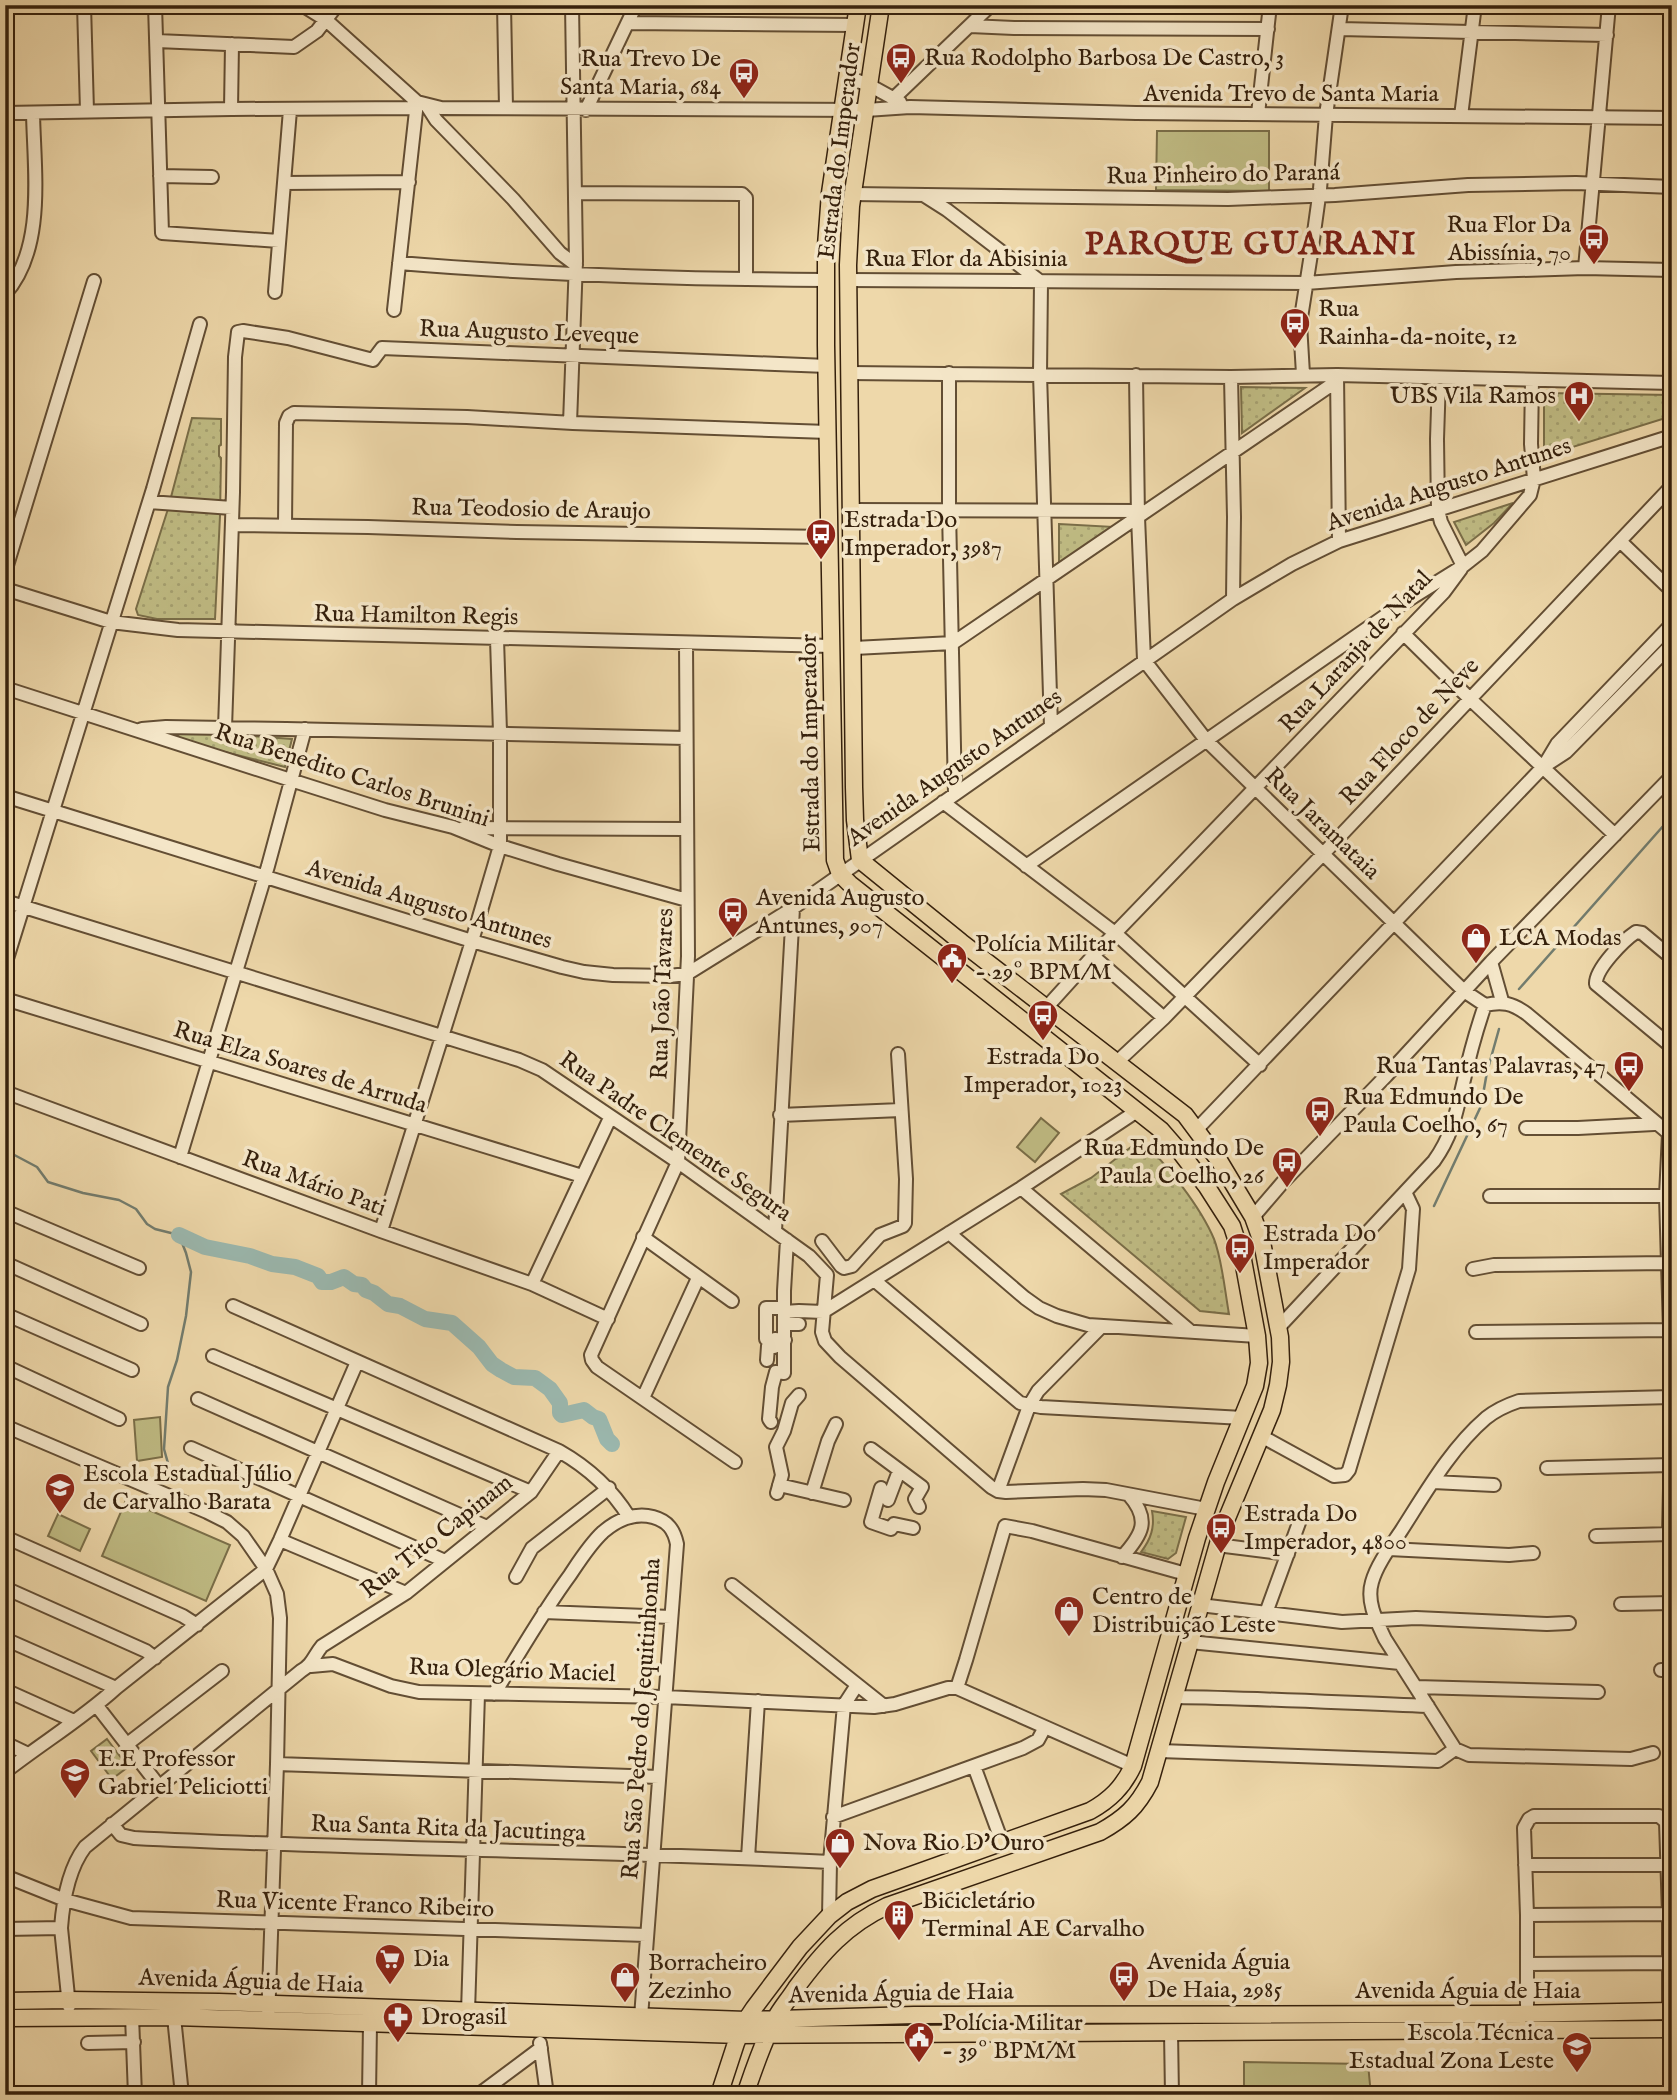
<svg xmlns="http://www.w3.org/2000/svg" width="1677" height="2100" font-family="'IM FELL English',serif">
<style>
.grass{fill:url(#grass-dots);stroke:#7a6e48;stroke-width:2}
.pitch{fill:#c0bc84;stroke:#7a6e48;stroke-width:2}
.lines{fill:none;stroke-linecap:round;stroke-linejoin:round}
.stream{stroke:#727c6e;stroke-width:2.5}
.river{stroke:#9bb9b0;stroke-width:16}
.minor-casing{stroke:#634e34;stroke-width:16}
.major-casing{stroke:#35200c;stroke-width:19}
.minor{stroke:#f4e6c8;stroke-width:12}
.major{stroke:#eed8aa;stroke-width:16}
.labels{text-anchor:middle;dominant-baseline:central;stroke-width:7;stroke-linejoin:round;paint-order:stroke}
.poi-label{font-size:24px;fill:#35200c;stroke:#f4e6c8;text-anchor:start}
.street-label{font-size:24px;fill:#35200c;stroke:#f4e6c8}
.district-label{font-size:32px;font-weight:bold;letter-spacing:2px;fill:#7a1f14;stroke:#f4e6c8}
</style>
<defs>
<pattern id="grass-dots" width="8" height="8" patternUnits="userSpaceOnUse" patternTransform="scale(1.75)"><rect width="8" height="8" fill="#c0bc84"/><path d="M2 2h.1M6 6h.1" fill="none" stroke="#a6a171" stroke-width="1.8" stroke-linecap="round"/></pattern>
</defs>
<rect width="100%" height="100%" fill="#eed8aa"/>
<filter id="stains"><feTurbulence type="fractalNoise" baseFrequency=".00286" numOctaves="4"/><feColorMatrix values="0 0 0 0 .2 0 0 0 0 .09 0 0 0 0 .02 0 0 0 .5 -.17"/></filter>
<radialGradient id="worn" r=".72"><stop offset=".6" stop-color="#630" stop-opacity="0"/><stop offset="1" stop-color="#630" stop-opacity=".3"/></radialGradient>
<path class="grass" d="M1241 387 1305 388 1242 433Z
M1544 393 1672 395V416L1544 456Z
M192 418 221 419V445L219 446V456L221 458 220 516 215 619H157L138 615 136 609 167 512Z
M1513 503 1494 523 1466 545 1454 522Z
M1059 524 1115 527 1059 566Z
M184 731 292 739 285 767 189 743 179 738 178 735Z
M1140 1140C1166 1162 1201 1208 1214 1239 1222 1259 1225 1292 1229 1314L1200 1311 1061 1194 1091 1178Z
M1152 1511 1186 1517 1176 1553 1168 1559 1141 1552C1151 1539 1155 1527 1152 1511Z"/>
<path class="pitch" d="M1157 131H1269V191L1156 190Z
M1041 1118 1059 1133 1035 1162 1017 1147Z
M160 1417 162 1457 137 1461 134 1420Z
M126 1500 230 1545 206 1601 102 1556Z
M58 1514 90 1529 80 1551 48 1536Z
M107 1739 128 1767 112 1779 91 1751Z
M1244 2062 1368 2064 1371 2095H1244Z"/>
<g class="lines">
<path class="stream" d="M1519 989 1672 816
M5 1150 37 1167 48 1182 83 1193 119 1200 136 1209 147 1224 155 1229 179 1235 186 1253 191 1272 186 1316 177 1360 168 1387 164 1449 171 1474
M1434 1206 1481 1106 1487 1072 1499 1029"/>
<path class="river" d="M179 1235 205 1247 250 1256 272 1264 295 1267 318 1276 322 1282H331L344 1277 354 1284 362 1285 366 1290 374 1293 388 1304 400 1306 425 1319 452 1323 479 1347 492 1364 501 1370 514 1377 535 1378 550 1389 560 1403V1413L562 1415 584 1410 593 1417 599 1419 607 1439 612 1444"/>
<g class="minor-casing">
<path id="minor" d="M84 5 87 111
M155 5 162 233 279 241
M302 5 326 20 417 102 441 108 866 110 910 107 1136 113 1672 118
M504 5 506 108
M5 12 16 5
M628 23 855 25
M970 26 1014 28 1268 29
M1340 29 1607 35
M157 41 294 47 317 31 337 5
M847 77 869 85 900 102
M894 98 991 5
M427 106 436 120 513 199 560 253 576 265
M231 109 232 44
M586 110 636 5
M5 113 231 109 416 108
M1258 114 1270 5
M1461 116 1475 5
M160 176 212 177
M284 183 409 182
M575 193 742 194 746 198V279
M853 194 1228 199 1335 195 1468 185 1576 183 1672 187
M925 196 947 210 1041 282 1040 374 1051 727
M399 263C541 275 684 279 826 280
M1585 268 1609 5
M848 280 1306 283 1456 272 1585 268 1672 270
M275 292 290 110
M5 294C46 248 34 170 33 113
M394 310 417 102
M849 373 1231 377 1337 375 1672 383
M949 373V511L955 794
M1303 374 1300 324 1311 254 1320 189 1326 115 1342 5
M1136 375 1138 517 1144 660
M1337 375 1339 541
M1231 377 1234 517 1233 599
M1439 378 1437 439 1438 510 1441 522 1463 566
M570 423 576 261 572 5
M149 502 232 508
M851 510 1138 511
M232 525 368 527 517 532 829 537
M285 525 286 423 289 416 294 413 467 417 573 423 828 432
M1620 541 1672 591
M5 572 94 281
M5 589 111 622 178 630 831 646
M1403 633 1470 699 1615 835
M686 643 688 956 678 1162 591 1355 592 1360 597 1367 735 1462
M854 648 953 643 1337 381
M1144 660 1206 740 1464 991 1485 1005
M5 688 300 783 385 810 453 827 500 846 558 864 687 900
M225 728 233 492 235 357 238 332 243 331 288 338 373 360 382 348 827 366
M142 729 166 727 286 729 686 738
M1545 764 1557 744 1672 624
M5 796 472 941 562 967 584 972 613 975 669 976 687 974 793 908 1233 599 1292 564 1339 541 1672 436
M943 802 1115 933 1260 1065
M463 828 686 829
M1026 866 1405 602 1463 566 1482 551 1530 495 1534 479 1531 444 1532 380
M5 901 519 1060 542 1070 678 1162 809 1256 827 1275 822 1332 825 1341 840 1357 991 1487 998 1491 1006 1492 1083 1489 1106 1490 1206 1509
M1093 956 1164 1018
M1672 958 1642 933 1636 932C1624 940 1595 969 1596 984L1672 1047
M1491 962 1502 1001
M5 965 153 489 200 324
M5 999 582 1176
M1485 1005C1502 1001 1512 1003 1527 1014L1672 1136
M1046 1008 1093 956 1444 592 1461 569
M1117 1062 1164 1018 1323 854 1672 486
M5 1092 381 1231 532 1284 608 1319
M780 1115 901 1110
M1526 1128H1578L1654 1124
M1197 1129 1543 767 1566 752 1672 644
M180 1157 268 866 305 729
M1021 1188 1189 1330
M1490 1196H1666
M5 1211 139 1268
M1253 1217 1283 1182 1386 1076 1491 962 1672 776
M381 1231 472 941 500 846V732L497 639
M775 1231 793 908
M949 1233 1025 1298 1039 1308 1057 1316 1088 1325 1257 1336
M643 1237 732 1301
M822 1241 841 1266 844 1268 852 1266 880 1235 903 1226 905 1223 906 1179 898 1054
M5 1263 141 1324
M1473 1269 1494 1265 1667 1263
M874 1280 1020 1403 1041 1407 1243 1418
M532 1284 610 1118
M233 1306 559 1451C589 1468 611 1488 629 1517
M784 1312 799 1311 823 1312 1021 1188 1137 1111
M5 1314 132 1370
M784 1324H799
M1279 1327 1434 1161C1452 1136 1456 1114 1463 1084 1469 1057 1476 1031 1485 1005
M1476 1332 1672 1330
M766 1339V1308H784
M213 1356 531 1492
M767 1360 768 1346 774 1347 775 1339 785 1340
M5 1366 119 1419
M643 1398 698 1278
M198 1399 487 1527
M771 1422 769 1419 772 1387 776 1372 784 1373V1291L787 1240
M5 1426 207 1512 227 1522 243 1536 266 1569 277 1594 280 1618 277 1764 268 2020
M1261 1436 1334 1476 1345 1475 1349 1470 1409 1269 1413 1209 1405 1192
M191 1448 445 1561
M871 1449 922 1487 915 1499 919 1507
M1547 1468 1672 1465
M1433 1482 1494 1485
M779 1485 844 1500
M881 1488 871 1522 891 1529 894 1524 913 1528
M998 1491 1029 1406 1038 1391 1102 1326
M777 1493 782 1475 776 1447 784 1431 792 1403 799 1395
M812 1493 828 1441 836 1424
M888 1500 899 1471
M1669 1534 1672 1397 1666 1196 1669 1134 1672 1129
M1596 1536 1672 1534
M5 1537 183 1616 197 1625
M280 1540 406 1593
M1217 1545 1288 1554
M1389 1549 1509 1555 1533 1553
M1122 1557C1142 1535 1151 1520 1129 1495
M516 1577 532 1548 609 1488
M732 1585 884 1706
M5 1588 146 1651 155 1658
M1621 1604 1672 1603
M1200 1605 1342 1622 1416 1618 1547 1624 1569 1623
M544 1612 671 1617
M1266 1613 1300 1520
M5 1639 116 1688
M1190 1642 1400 1663
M311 1666 333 1664 391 1686 419 1692 665 1697 874 1707 895 1704 948 1688H957L1133 1766
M1661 1670H1672
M1416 1687 1598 1692
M957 1688 966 1660 1005 1526 1032 1531 1186 1574
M5 1690 74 1721
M494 1694C519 1654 542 1613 570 1575 580 1560 590 1544 603 1532 617 1520 635 1512 653 1517 668 1521 674 1530 677 1544L641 2017
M1175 1697C1260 1698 1344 1703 1428 1706
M97 1706 159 1786
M5 1743 28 1754
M126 1745 222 1671
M1160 1751 1438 1761 1455 1749
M1653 1753 1631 1759 1469 1755 1455 1749 1385 1639C1377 1622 1366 1602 1372 1582 1377 1564 1391 1546 1401 1531 1426 1492 1451 1448 1486 1418 1496 1410 1507 1405 1519 1401L1672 1397
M277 1764 659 1777
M974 1766 1002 1842
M5 1772C42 1743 82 1719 116 1688L266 1569 280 1540 357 1362
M833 1817 1023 1748 1038 1740 1045 1727
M112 1824 121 1835 134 1838C366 1850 598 1850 830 1862
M748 1858 758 1701
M1525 1865H1668
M5 1876 65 1900 131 1918 646 1935
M1527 1915 1669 1914
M829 1916 830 1862 844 1705 857 1685
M5 1929 61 1928
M1527 1964 1670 1963
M69 2006 61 1928C63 1901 69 1868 85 1847L301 1671C313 1664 313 1657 322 1646L406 1593 531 1492 559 1451
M468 2012 478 1694
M1527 2014V1915L1524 1828 1529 1819 1534 1816H1659L1666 1822 1669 1914V2011
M132 2016 135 2095
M174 2017 182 2095
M1171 2032 1172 2095
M88 2043 134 2042
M540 2043 547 2095
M30 2095 58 2094
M369 2095 370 2024
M478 2095 541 2048"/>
</g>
<g class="major-casing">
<path id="major" d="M5 2001 68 2000 219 2002 746 2020 914 2015 1509 2014 1672 2011
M5 2018 174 2017 740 2035 1672 2029
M719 2095 736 2043 746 2020 754 2008 800 1947 829 1916 847 1902 872 1889 1090 1811C1110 1800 1123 1787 1133 1766L1197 1538 1216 1482 1255 1386 1259 1363 1257 1336 1243 1260 1232 1226 1207 1187 1181 1153 1161 1130 1137 1111 850 884 840 874 835 860 826 345V246L830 193 858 5
M745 2095C754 2069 762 2044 775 2019 781 2008 789 1999 796 1988 822 1953 846 1925 887 1906L1100 1832C1125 1818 1137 1807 1150 1782L1222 1530 1272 1410 1278 1385 1281 1362 1280 1337 1262 1242 1253 1217 1220 1162 1185 1115 961 942 860 860 855 820 854 787 848 265 851 206 881 5"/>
</g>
<use href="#minor" class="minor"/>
<use href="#major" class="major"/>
</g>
<defs>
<g id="bus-pin" transform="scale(1.575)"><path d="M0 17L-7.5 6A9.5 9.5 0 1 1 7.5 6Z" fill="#8f2418" stroke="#f4e6c8"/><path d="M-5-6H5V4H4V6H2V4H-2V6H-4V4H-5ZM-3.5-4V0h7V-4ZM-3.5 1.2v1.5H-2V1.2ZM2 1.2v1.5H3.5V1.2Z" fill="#fff"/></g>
<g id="hospital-pin" transform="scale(1.575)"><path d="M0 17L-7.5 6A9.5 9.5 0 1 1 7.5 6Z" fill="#8f2418" stroke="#f4e6c8"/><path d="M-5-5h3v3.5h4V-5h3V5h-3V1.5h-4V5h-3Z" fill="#fff"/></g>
<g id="shop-pin" transform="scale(1.575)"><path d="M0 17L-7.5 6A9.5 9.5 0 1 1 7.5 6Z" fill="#8f2418" stroke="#f4e6c8"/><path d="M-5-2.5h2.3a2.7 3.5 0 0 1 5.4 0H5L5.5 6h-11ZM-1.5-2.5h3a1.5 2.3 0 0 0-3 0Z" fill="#fff"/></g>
<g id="civic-pin" transform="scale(1.575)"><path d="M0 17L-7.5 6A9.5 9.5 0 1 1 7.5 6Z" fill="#8f2418" stroke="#f4e6c8"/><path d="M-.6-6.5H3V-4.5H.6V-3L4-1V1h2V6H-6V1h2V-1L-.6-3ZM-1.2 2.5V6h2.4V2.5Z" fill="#fff"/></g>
<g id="school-pin" transform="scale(1.575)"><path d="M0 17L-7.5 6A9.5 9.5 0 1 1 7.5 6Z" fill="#8f2418" stroke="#f4e6c8"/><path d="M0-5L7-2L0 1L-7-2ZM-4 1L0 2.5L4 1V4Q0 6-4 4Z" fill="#fff"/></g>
<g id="building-pin" transform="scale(1.575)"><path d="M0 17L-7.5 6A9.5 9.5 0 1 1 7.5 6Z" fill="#8f2418" stroke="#f4e6c8"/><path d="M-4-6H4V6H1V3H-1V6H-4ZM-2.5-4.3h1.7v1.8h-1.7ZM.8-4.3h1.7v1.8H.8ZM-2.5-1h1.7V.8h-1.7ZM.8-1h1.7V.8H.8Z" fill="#fff"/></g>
<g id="supermarket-pin" transform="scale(1.575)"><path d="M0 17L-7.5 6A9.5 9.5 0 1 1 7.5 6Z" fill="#8f2418" stroke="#f4e6c8"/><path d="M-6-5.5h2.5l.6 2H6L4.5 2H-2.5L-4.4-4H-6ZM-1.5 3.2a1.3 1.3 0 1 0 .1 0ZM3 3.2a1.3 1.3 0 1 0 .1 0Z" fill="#fff"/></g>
<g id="pharmacy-pin" transform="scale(1.575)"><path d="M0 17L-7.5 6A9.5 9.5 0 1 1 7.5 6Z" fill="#8f2418" stroke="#f4e6c8"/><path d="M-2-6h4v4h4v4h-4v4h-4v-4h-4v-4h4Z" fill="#fff"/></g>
<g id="university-pin" transform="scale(1.575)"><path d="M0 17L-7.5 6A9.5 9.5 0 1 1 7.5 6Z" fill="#8f2418" stroke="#f4e6c8"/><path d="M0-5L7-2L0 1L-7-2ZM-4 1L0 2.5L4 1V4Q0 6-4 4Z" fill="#fff"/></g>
</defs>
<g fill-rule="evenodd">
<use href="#bus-pin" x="901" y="58"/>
<use href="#bus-pin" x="744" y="73"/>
<use href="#bus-pin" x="1594" y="239"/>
<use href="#bus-pin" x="1295" y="323"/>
<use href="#hospital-pin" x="1579" y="396"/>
<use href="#bus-pin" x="821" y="534"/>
<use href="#bus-pin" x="733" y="912"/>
<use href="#shop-pin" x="1476" y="938"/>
<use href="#civic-pin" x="952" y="958"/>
<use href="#bus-pin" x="1043" y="1015"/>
<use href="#bus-pin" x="1629" y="1066"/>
<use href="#bus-pin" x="1320" y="1111"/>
<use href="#bus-pin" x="1287" y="1162"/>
<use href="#bus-pin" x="1240" y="1248"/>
<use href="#school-pin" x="60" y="1488"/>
<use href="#bus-pin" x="1221" y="1528"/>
<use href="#shop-pin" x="1069" y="1611"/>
<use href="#school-pin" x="75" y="1773"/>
<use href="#shop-pin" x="840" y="1843"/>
<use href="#building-pin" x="899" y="1915"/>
<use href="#supermarket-pin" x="390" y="1959"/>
<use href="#bus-pin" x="1124" y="1976"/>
<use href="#shop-pin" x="625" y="1977"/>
<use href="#pharmacy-pin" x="398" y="2017"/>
<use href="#civic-pin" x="919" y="2037"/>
<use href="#university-pin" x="1577" y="2047"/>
</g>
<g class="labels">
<g class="poi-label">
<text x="924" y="58">Rua Rodolpho Barbosa De Castro, 3</text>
<text x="721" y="59" text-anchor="end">Rua Trevo De<tspan x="721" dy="28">Santa Maria, 684</tspan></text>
<text x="1571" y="225" text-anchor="end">Rua Flor Da<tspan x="1571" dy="28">Abissínia, 70</tspan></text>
<text x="1318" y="309">Rua<tspan x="1318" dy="28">Rainha-da-noite, 12</tspan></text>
<text x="1556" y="396" text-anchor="end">UBS Vila Ramos</text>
<text x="844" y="520">Estrada Do<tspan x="844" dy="28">Imperador, 3987</tspan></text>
<text x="756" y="898">Avenida Augusto<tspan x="756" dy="28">Antunes, 907</tspan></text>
<text x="1499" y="938">LCA Modas</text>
<text x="975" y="944">Polícia Militar<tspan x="975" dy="28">- 29º BPM/M</tspan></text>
<text x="1043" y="1057" text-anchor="middle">Estrada Do<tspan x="1043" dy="28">Imperador, 1023</tspan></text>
<text x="1606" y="1066" text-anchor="end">Rua Tantas Palavras, 47</text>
<text x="1343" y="1097">Rua Edmundo De<tspan x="1343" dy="28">Paula Coelho, 67</tspan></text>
<text x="1264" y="1148" text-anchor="end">Rua Edmundo De<tspan x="1264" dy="28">Paula Coelho, 26</tspan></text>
<text x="1263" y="1234">Estrada Do<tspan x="1263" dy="28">Imperador</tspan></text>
<text x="83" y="1474">Escola Estadual Júlio<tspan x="83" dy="28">de Carvalho Barata</tspan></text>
<text x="1244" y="1514">Estrada Do<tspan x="1244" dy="28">Imperador, 4800</tspan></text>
<text x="1092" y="1597">Centro de<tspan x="1092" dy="28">Distribuição Leste</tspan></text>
<text x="98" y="1759">E.E Professor<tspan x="98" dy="28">Gabriel Peliciotti</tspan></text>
<text x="863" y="1843">Nova Rio D'Ouro</text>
<text x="922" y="1901">Bicicletário<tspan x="922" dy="28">Terminal AE Carvalho</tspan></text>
<text x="413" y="1959">Dia</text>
<text x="1147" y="1962">Avenida Águia<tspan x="1147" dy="28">De Haia, 2985</tspan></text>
<text x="648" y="1963">Borracheiro<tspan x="648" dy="28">Zezinho</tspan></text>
<text x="421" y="2017">Drogasil</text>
<text x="942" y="2023">Polícia Militar<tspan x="942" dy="28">- 39º BPM/M</tspan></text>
<text x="1554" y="2033" text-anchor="end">Escola Técnica<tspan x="1554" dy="28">Estadual Zona Leste</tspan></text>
</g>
<g class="street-label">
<text x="1291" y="94">Avenida Trevo de Santa Maria</text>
<text transform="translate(840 151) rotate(-83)">Estrada do Imperador</text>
<text transform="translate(1223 175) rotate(-1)">Rua Pinheiro do Paraná</text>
<text x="966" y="259">Rua Flor da Abisinia</text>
<text transform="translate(529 333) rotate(2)">Rua Augusto Leveque</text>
<text transform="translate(1449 485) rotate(-18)">Avenida Augusto Antunes</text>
<text transform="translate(531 510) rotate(1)">Rua Teodosio de Araujo</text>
<text transform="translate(416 616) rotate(1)">Rua Hamilton Regis</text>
<text transform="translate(1356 652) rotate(-47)">Rua Laranja de Natal</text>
<text transform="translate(1410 732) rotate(-47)">Rua Floco de Neve</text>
<text transform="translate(811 743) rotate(-91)">Estrada do Imperador</text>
<text transform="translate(955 768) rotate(-35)">Avenida Augusto Antunes</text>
<text transform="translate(352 776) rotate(18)">Rua Benedito Carlos Brunini</text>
<text transform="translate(1322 824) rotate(44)">Rua Jaramataia</text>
<text transform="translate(429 905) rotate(17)">Avenida Augusto Antunes</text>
<text transform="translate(663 994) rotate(-88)">Rua João Tavares</text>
<text transform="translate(300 1068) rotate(17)">Rua Elza Soares de Arruda</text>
<text transform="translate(675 1137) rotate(35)">Rua Padre Clemente Segura</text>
<text transform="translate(314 1184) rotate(20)">Rua Mário Pati</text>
<text transform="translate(437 1537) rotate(-38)">Rua Tito Capinam</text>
<text transform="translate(512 1671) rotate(2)">Rua Olegário Maciel</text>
<text transform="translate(642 1719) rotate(-86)">Rua São Pedro do Jequitinhonha</text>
<text transform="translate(448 1829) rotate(2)">Rua Santa Rita da Jacutinga</text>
<text transform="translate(355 1905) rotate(2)">Rua Vicente Franco Ribeiro</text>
<text transform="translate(251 1982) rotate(2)">Avenida Águia de Haia</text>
<text x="1468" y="1991">Avenida Águia de Haia</text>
<text transform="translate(901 1994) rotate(-1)">Avenida Águia de Haia</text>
</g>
<g class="district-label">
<text x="1251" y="245">PARQUE GUARANI</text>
</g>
</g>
<rect width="1677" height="2100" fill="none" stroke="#eed8aa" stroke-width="28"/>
<rect x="7" y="7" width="1663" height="2086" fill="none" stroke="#35200c" stroke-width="3.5"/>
<rect x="14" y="14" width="1649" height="2072" fill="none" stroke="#35200c" stroke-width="2"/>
<rect width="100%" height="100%" filter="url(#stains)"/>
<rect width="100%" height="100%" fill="url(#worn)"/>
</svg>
